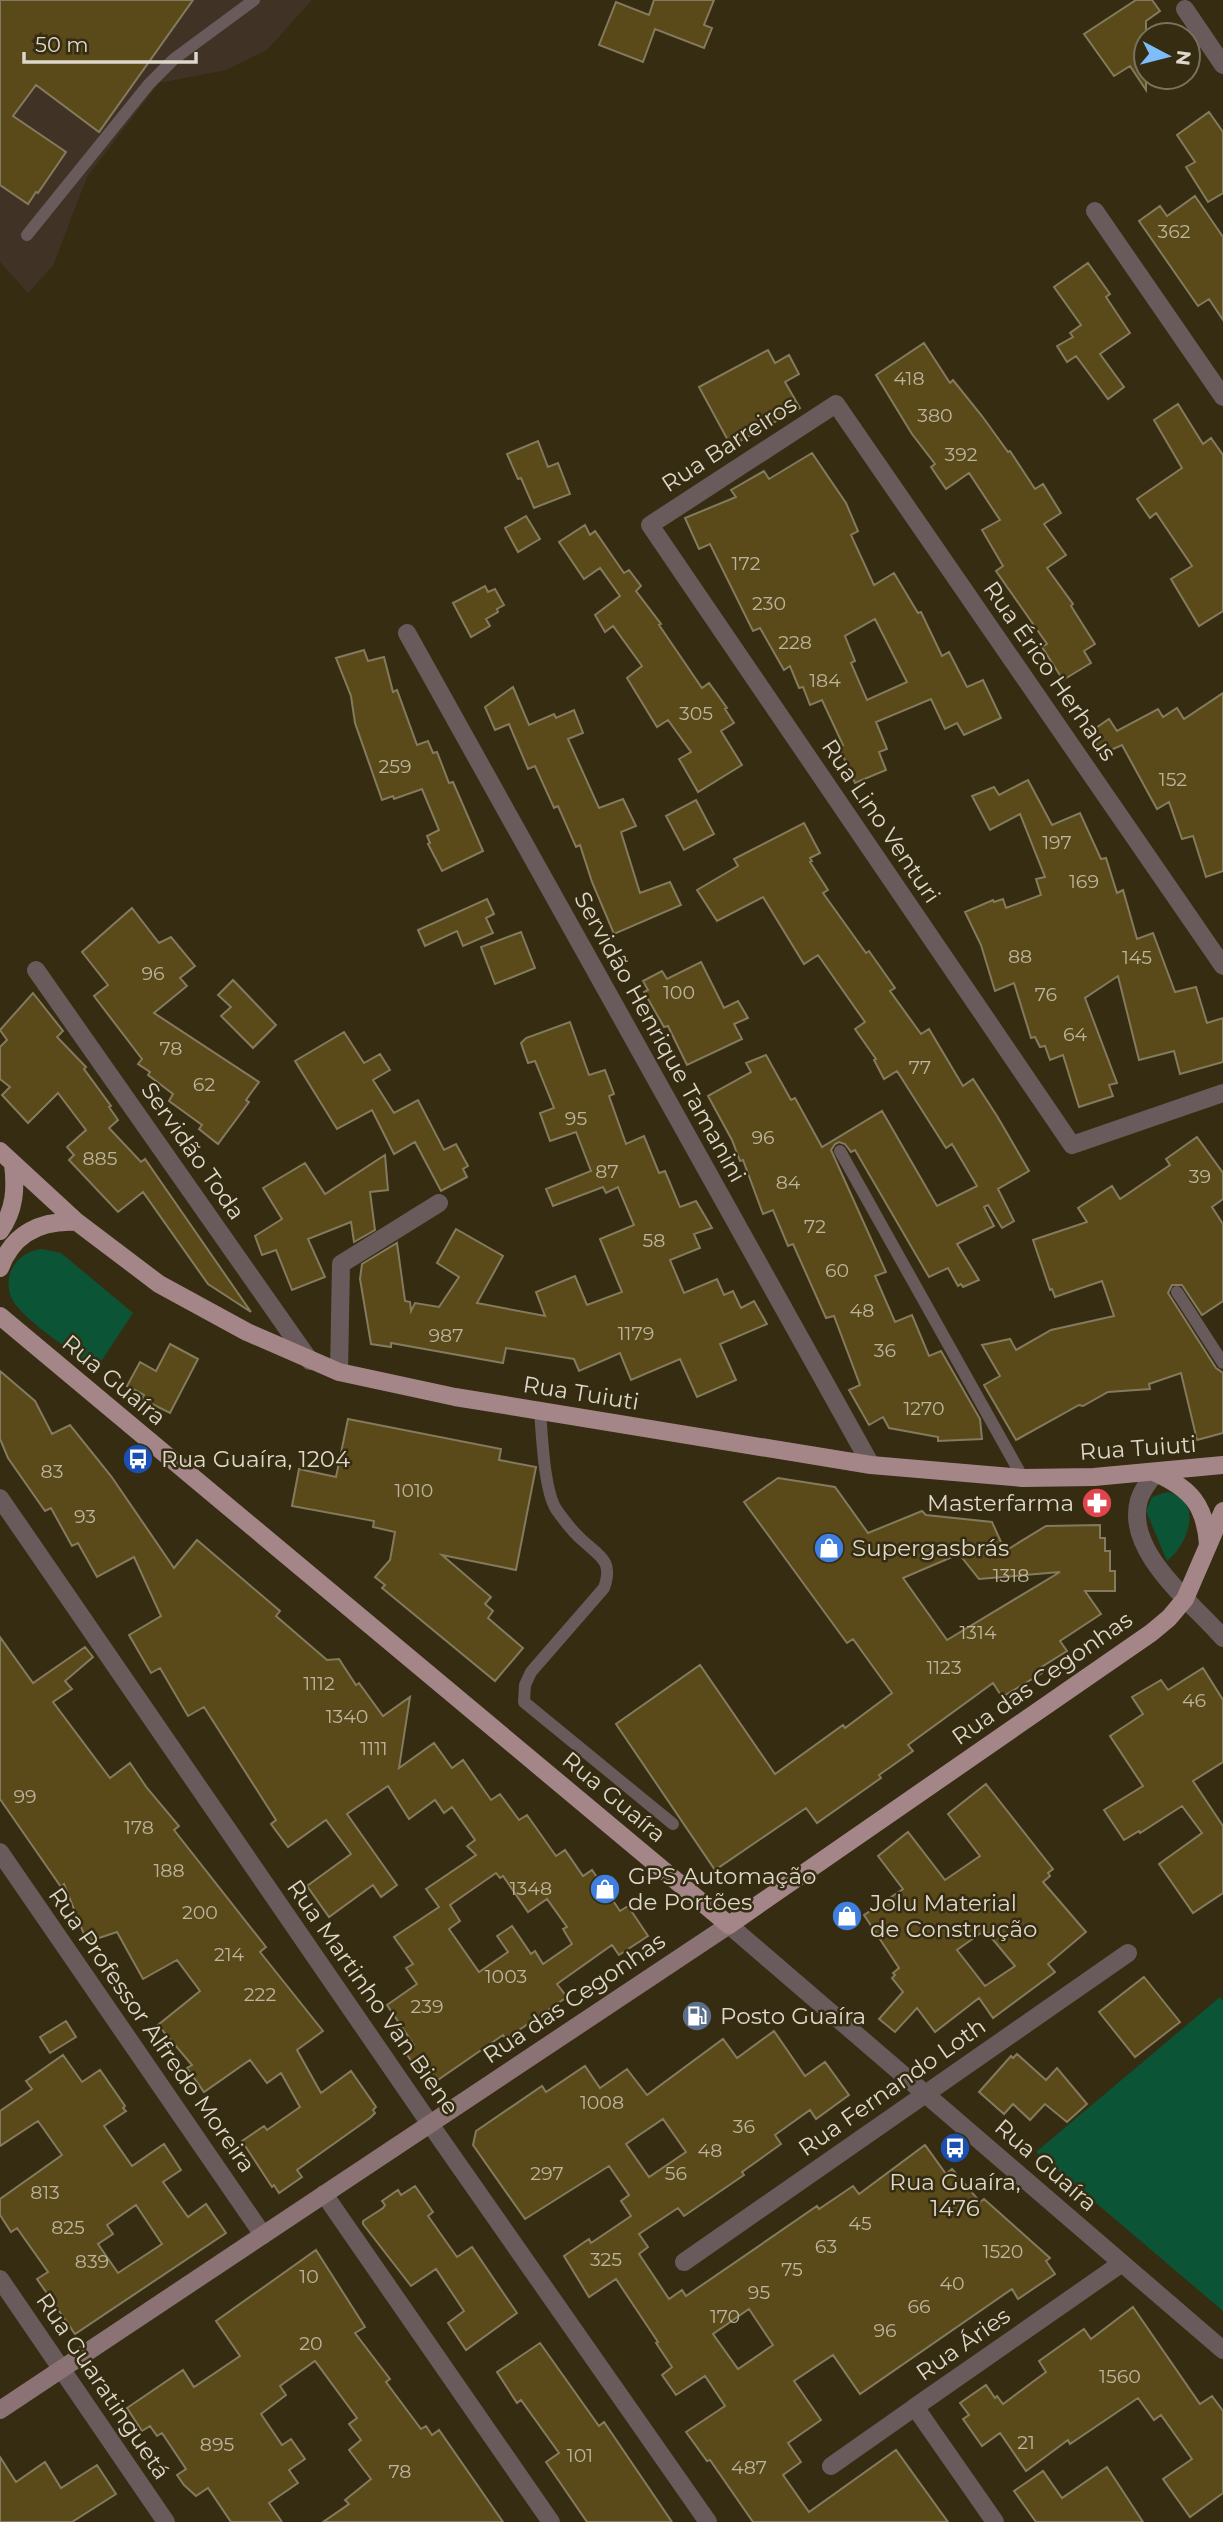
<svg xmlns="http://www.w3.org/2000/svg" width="1223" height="2522" font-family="Montserrat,sans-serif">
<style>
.industrial{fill:#403225}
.green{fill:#0b5536}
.building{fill:#5a4a1a;stroke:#847a5d;stroke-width:2;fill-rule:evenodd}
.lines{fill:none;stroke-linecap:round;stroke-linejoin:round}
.service{stroke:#695a5b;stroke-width:12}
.minor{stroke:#695a5b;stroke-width:18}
.tertiary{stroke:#695a5b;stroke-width:18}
.secondary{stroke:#8b7375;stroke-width:18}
.primary{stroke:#a48689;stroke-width:18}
.labels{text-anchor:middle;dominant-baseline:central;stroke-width:5;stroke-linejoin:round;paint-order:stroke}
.number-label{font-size:19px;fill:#bcb49d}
.street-label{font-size:23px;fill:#ddd8c9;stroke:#352c12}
.poi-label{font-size:23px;fill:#ddd8c9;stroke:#352c12;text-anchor:start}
</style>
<rect width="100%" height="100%" fill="#352c12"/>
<path class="industrial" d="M0 0H312L267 50 226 70 159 83 87 177 53 266 28 293 0 262Z"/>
<path class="green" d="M41 1249 61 1253 133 1313 96 1369C74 1352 32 1326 16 1305 8 1296 6 1280 12 1269 18 1257 28 1251 41 1249Z
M1167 1492C1204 1500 1189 1544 1167 1561L1146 1511 1152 1497Z
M1220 1997 1223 2001V2311L1036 2152Z"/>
<path class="building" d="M0 0H193L99 132 36 85 13 116 66 152 38 193 36 192 28 204 0 185Z
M654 0H714L704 25 712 28 704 48 655 29 643 62 599 45 616 2 649 15Z
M1136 0H1152L1160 11 1146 21V90L1130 66 1114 76 1084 34Z
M1209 112 1223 132V193L1208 202 1186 167 1195 162 1177 135Z
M1195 196 1223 237V320L1209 299 1198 306 1139 221 1160 206 1167 216Z
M1088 263 1110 294 1106 297 1130 333 1100 354 1124 387 1108 399 1076 356 1067 362 1057 346 1073 337 1070 333 1081 325 1054 287Z
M924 343 950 383 953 380 982 416 1008 452 1010 451 1035 489 1043 484 1061 513 1044 524 1066 555 1047 568 1073 604 1071 606 1095 644 1084 651 1091 663 1063 680 1042 647 1047 644 996 571 1003 566 982 530 1000 520 969 473 946 489 931 467 935 464 912 434 876 375Z
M768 350 775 363 789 355 799 374 785 382 800 408 731 446 699 387Z
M1178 404 1203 444 1211 438 1223 455V611L1199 626 1171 579 1192 566 1156 513 1150 518 1137 499 1182 468 1154 420Z
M538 441 548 467 558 463 570 494 534 508 521 478 518 479 507 454Z
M812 453 846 503 858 531 851 535 874 585 894 573 918 613 921 612 942 656 949 652 967 687 983 680 1001 718 964 735 957 723 945 729 931 699 876 722 887 749 879 752 886 770 855 783 839 747 843 745 822 700 810 705 803 687 799 688 790 666 784 670 760 628 753 631 710 544 699 549 685 518 736 497 731 490 764 471 769 479ZM875 619 907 682 867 700 851 663 855 661 845 636Z
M526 516 540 539 518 552 505 528Z
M585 525 590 535 595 531 624 573 629 570 641 586 636 591 661 624 659 625 702 688 709 683 727 708 725 709 734 723 721 731 742 765 698 792 679 759 691 752 668 720 657 727 627 678 642 666 613 626 605 632 595 615 620 596 600 568 584 579 559 542Z
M485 586 488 592 495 589 504 605 497 609 498 612 486 619 490 626 471 637 453 603Z
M364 650 368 661 384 657 393 692 397 690 417 745 428 741 433 753 437 752 449 783 453 782 483 851 442 871 428 844 430 843 427 836 439 830 422 789 394 799 393 796 382 800 355 723 351 696 336 658Z
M513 687 529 725 554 714 556 718 574 710 583 733 568 739 599 808 623 799 636 826 621 832 640 893 670 882 681 905 614 934 592 882 580 845 576 847 558 806 554 808 535 766 528 769 509 724 495 730 485 707Z
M1223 693V871L1206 877 1193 836 1182 839 1169 802 1157 809 1122 745 1104 753 1093 742V737L1096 728 1109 719 1117 731 1158 709 1163 717 1177 708 1184 719Z
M1028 780 1052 825 1080 813 1101 859 1106 858 1117 893 1123 890 1137 939 1153 933 1175 992 1196 987 1207 1023 1223 1018V1062L1180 1074 1174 1051 1139 1060 1118 976 1085 998 1117 1083 1109 1085 1113 1096 1079 1107 1063 1055 1050 1060 1045 1046 1040 1047 1035 1037 1031 1038 1014 983 995 991 981 945 965 912 993 900 994 902 1003 899 1006 908 1041 895 1036 879 1045 877 1020 814 990 830 972 796 994 787 999 795Z
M696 800 714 834 684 850 666 816Z
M804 823 820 853 810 858 812 861 810 862 828 890 823 893 866 953 869 951 895 988 890 991 921 1034 929 1029 963 1086 973 1079 997 1116 1029 1171 998 1189 1014 1221 1002 1228 988 1205 984 1207 994 1226 957 1244 979 1280 963 1287 961 1284 958 1286 948 1268 929 1277 855 1150 851 1152 845 1144 839 1142 835 1144 831 1150 886 1272 875 1276 895 1322 912 1315 929 1356 941 1351 980 1419 982 1439 938 1441V1437L889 1428 883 1417 869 1425 849 1390 860 1385 834 1316 826 1318 793 1244 788 1246 773 1210 763 1214 743 1160 740 1161 732 1140 708 1096 751 1072 746 1063 766 1055 791 1100 795 1098 822 1147 882 1111 937 1206 977 1186 952 1144 946 1148 897 1071 884 1079 874 1060 876 1059 855 1029 865 1022 818 955 804 964 763 897 717 921 697 890 738 866 734 859Z
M487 899 494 914 486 918 493 933 463 946 457 931 425 946 418 930Z
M132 908 159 943 171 937 195 966 180 978 187 986 154 1013 259 1082 246 1100 249 1102 218 1144 199 1129 202 1125 169 1101 173 1094 148 1075 150 1072 138 1064 142 1059 94 996 108 985 82 952Z
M521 932 535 968 495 984 481 947Z
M701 962 724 1008 738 1001 748 1018 734 1024 742 1039 687 1065 668 1026 664 1027 644 992 648 990 643 981 662 971 667 979Z
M233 980 276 1025 253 1048 221 1016 231 1007 218 995Z
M33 993 63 1031 57 1037 86 1067 84 1069 111 1106 109 1107 118 1120 109 1128 141 1162 145 1159 251 1312 208 1284 143 1192 118 1212 69 1160 74 1155 67 1147 86 1130 58 1093 28 1123 2 1095 10 1087 0 1079V1047L7 1040 0 1030Z
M570 1022 589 1075 605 1070 614 1094 609 1096 626 1144 644 1136 659 1173 665 1171 680 1207 696 1201 712 1228 694 1234 700 1248 670 1260 684 1293 717 1279 724 1295 733 1291 741 1308 754 1301 767 1324 720 1344 736 1380 697 1397 680 1359 631 1380 620 1353 579 1371 574 1359 506 1348 503 1363 391 1343V1347L371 1344 360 1279 362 1264 397 1243 405 1301 410 1302 411 1311 415 1303 439 1307 459 1277 437 1263 456 1229 503 1256 477 1303 545 1316 536 1292 575 1276 587 1305 622 1292 600 1239 634 1225 618 1187 606 1193 603 1187 553 1206 546 1189 591 1171 576 1132 550 1141 540 1113 554 1108 535 1061 528 1063 521 1043 526 1038Z
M344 1032 364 1063 380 1054 390 1070 373 1080 394 1113 418 1100 444 1150 456 1144 468 1166 463 1169 467 1177 441 1191 415 1142 394 1154 372 1110 337 1129 295 1061Z
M1197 1137 1223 1173V1199L1212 1207 1223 1224V1301L1202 1315 1182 1285H1172L1168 1293 1216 1368 1223 1373V1433L1197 1440 1181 1373 1149 1384 1150 1389 1108 1392 1083 1406 1079 1405 1016 1440 984 1385 1000 1376 982 1345 1010 1339 1016 1350 1051 1330 1114 1316 1102 1281 1055 1297 1052 1289 1050 1290 1033 1240 1087 1222 1078 1208 1112 1186 1120 1199 1170 1165 1166 1159Z
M385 1155 388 1190 370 1192 375 1230 354 1242 351 1222 308 1239 325 1277 292 1290 276 1250 262 1255 255 1236 282 1219 263 1188 305 1163 325 1194Z
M170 1344 198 1359 170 1413 142 1399 144 1395 127 1386 140 1362 156 1371Z
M0 1371 35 1401 52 1434 70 1425 111 1476 174 1568 197 1540 280 1611 276 1616 327 1660 339 1659 356 1685 359 1683 383 1716 410 1697 399 1768 434 1743 452 1768 463 1760 491 1800 500 1794 519 1820 527 1815 556 1856 565 1850 583 1876 592 1870 620 1911 628 1906 648 1936 619 1955 612 1945 557 1984 567 1997 506 2039 503 2035 429 2086 405 2052 414 2045 387 2005 417 1984 406 1968 413 1964 394 1937 439 1907 426 1889 476 1855 467 1846 475 1840 452 1807 444 1813 435 1800 409 1819 388 1786 347 1814 397 1885 381 1897 373 1885 329 1917 307 1886 351 1854 326 1820 288 1847 271 1824 276 1820 204 1707 188 1716 160 1668 151 1673 129 1635 161 1616 134 1557 97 1577 78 1543 72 1546 51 1508 45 1511 8 1458 0 1439ZM496 1873 500 1878 503 1876 528 1912 547 1899 567 1927 563 1929 572 1944 543 1964 535 1951 531 1954 512 1926 497 1936 508 1952 479 1972 449 1929 460 1921 450 1905Z
M348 1419 501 1449 499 1460 536 1467 516 1570 442 1555 491 1597 485 1604 493 1611 488 1618 523 1648 495 1681 382 1588 385 1585 375 1577 390 1560 395 1532 373 1527 374 1521 292 1506 299 1469 336 1477Z
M778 1478 835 1487 868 1533 922 1511 926 1515 992 1522 1005 1551 1046 1526 1100 1525V1538H1105V1551H1110V1571H1115V1591H1085L1101 1614 1060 1641 1067 1651 1040 1668 1042 1673 1002 1697 993 1683 908 1745 913 1751 879 1775 881 1778 817 1823 806 1808 715 1870 616 1724 700 1665 775 1774 843 1725 845 1728 892 1693 853 1639 847 1643 744 1502ZM959 1554 979 1579 1060 1572 947 1640 903 1578Z
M0 1637 33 1683 85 1647 93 1657 65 1681 72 1689 53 1702 110 1778 130 1763 147 1788 179 1826 174 1830 266 1947 260 1952 323 2031 297 2050 321 2093 351 2071 376 2107 373 2110 375 2113 370 2118 297 2170 302 2177 279 2193 274 2185 272 2187 242 2141 264 2126 267 2130 300 2107 281 2073 267 2083 250 2060 204 2092 187 2068 192 2065 158 2025 200 1991 177 1960 143 1979 117 1932 87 1942 64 1884 61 1887 0 1799Z
M1203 1668 1223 1700V1762L1193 1781 1223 1826V1893L1193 1913 1159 1864 1202 1833 1182 1806 1140 1833 1139 1831 1124 1840 1104 1810 1143 1786 1110 1736 1143 1714 1132 1697 1161 1680 1168 1690Z
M986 1784 1053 1869 1048 1873 1050 1876 1043 1882 1086 1932 1048 1964 1055 1972 993 2018 979 1998 935 2032 917 2008 895 2032 879 2019 903 1992 892 1978 895 1975 893 1973 899 1968 864 1915 903 1889 878 1856 908 1832 945 1880 980 1856 948 1814ZM985 1930 1015 1966 985 1986 957 1950Z
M1144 1977 1180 2022 1135 2057 1099 2012Z
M66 2021 76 2037 50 2053 40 2037Z
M774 2031 805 2076 825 2062 849 2095 816 2119 810 2110 775 2135 781 2144 742 2172 744 2175 684 2216 678 2208 639 2234 648 2247 639 2254 669 2299 682 2290 686 2296 817 2206 819 2209 853 2186 859 2194 925 2145 946 2174 952 2169 980 2202 984 2199 1050 2258 1046 2261 1055 2274 1018 2299 1012 2289 860 2394 833 2355 794 2381 821 2420 788 2443 801 2462 783 2475 809 2512 896 2450 948 2522H753L710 2460 707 2461 686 2432 725 2406 705 2376 676 2395 662 2375 672 2367 656 2343 658 2342 616 2279 589 2297 564 2256 589 2239 591 2243 631 2216 621 2201 629 2195 609 2166 525 2219 473 2145 476 2131 542 2086 546 2092 585 2066 600 2088 627 2069 647 2095 723 2039 737 2058ZM663 2119 686 2152 649 2177 626 2144ZM749 2309 773 2345 738 2369 713 2334Z
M1017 2054 1046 2080 1057 2068 1087 2104 1067 2122 1045 2104 1030 2120 1013 2104 1004 2114 979 2092 1011 2056 1013 2058Z
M63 2055 82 2082 100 2070 125 2106 123 2108 126 2111 104 2126 132 2166 164 2144 181 2170 163 2182 188 2217 206 2204 226 2233 75 2334 37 2279 48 2272 17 2228 11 2232 0 2215V2199L62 2155 38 2121 0 2146V2111L32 2089 26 2081ZM136 2205 162 2244 118 2273 98 2244 113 2234 107 2225Z
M415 2186 433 2212 428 2216 457 2257 472 2247 517 2313 466 2350 448 2323 464 2311 436 2269 411 2286 363 2224V2221L383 2208 385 2205 382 2201 398 2190 401 2195Z
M316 2250 365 2327 355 2333 390 2379 386 2382 421 2429 426 2426 432 2435 439 2430 503 2522H323L349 2504 345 2500 371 2479 349 2450 361 2440 349 2424 357 2418 315 2361 280 2386 286 2395 261 2414 282 2445 291 2439 305 2459 289 2470 298 2483 269 2503 282 2522H231L208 2488 196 2496 184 2485 177 2475 186 2469 162 2433 157 2436 150 2426 142 2431 127 2408 183 2370 194 2387 240 2356 216 2321Z
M1133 2307 1200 2404 1212 2396 1223 2411V2493L1190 2517 1163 2479 1192 2459 1161 2415 1154 2420 1138 2398 1070 2444 1068 2440 1026 2471 1000 2433 982 2446 963 2419 969 2415 960 2403 986 2385 995 2398 997 2396 1003 2404 1046 2372 1039 2361 1084 2329 1091 2339Z
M540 2343 599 2426 604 2422 672 2522H587L546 2462 559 2453 521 2400 517 2403 497 2372Z
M0 2457 16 2482 45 2462 61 2488 97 2465 116 2494 72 2522H0Z
M1107 2467 1143 2522H1036L1014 2491 1043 2471 1062 2498Z"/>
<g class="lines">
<path class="service" d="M27 235 149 84 174 59 254 0
M840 1151 1023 1478
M1177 1292 1223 1363
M540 1411C542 1436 544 1489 556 1509 563 1519 572 1531 581 1539 599 1556 614 1560 604 1588L531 1672 525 1685 524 1702 673 1824"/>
<path class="minor" d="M1185 9 1223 65
M1095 211 1223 397
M407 633 871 1465
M1223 966 836 404 650 525 1072 1145 1223 1093
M36 970 310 1361
M339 1372 341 1264 439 1203
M1156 1473C1149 1481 1142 1490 1139 1500 1124 1552 1194 1604 1223 1638
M0 1498 430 2124 708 2522
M0 1852 263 2235
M324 2194 551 2522
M684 2262 1128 1953
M0 2279 166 2522
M831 2466 915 2407"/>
<path class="tertiary" d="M729 1925 1223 2350
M995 2522 915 2407 1122 2263"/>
<path class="secondary" d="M0 2410 729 1925"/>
<path class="primary" d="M0 1151 77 1222 159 1284 247 1332 339 1372 455 1397 871 1465 1023 1478 1094 1477 1223 1465
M0 1231C15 1210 16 1188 13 1164
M0 1268C13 1233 41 1220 77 1222
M0 1316 729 1925 1151 1633 1169 1618 1185 1599 1223 1511
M1156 1473C1191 1489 1205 1505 1208 1544"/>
</g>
<defs>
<g id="bus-disc" transform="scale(1.575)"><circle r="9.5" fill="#1a4fb4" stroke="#352c12"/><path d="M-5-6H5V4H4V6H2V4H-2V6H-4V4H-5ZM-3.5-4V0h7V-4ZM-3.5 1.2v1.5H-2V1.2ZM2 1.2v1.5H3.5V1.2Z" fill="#fff"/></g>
<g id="pharmacy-disc" transform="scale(1.575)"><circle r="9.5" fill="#e0444e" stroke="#352c12"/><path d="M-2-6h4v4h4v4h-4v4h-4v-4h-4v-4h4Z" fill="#fff"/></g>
<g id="shop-disc" transform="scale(1.575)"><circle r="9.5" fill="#3f7fe0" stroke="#352c12"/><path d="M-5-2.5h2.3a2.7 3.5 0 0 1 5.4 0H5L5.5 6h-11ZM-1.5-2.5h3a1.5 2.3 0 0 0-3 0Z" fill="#fff"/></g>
<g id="fuel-disc" transform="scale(1.575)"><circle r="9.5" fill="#5c6f8a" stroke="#352c12"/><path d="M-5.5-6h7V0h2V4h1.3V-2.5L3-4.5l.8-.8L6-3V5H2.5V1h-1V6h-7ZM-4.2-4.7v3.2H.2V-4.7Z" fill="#fff"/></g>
</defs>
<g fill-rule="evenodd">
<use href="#bus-disc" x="138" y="1459"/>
<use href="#pharmacy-disc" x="1097" y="1503"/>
<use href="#shop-disc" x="829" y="1548"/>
<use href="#shop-disc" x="605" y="1889"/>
<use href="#shop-disc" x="847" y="1916"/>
<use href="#fuel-disc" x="697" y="2016"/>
<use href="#bus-disc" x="955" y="2148"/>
</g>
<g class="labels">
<g class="number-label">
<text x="1174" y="231">362</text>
<text x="909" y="378">418</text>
<text x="935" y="415">380</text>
<text x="961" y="454">392</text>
<text x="746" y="563">172</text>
<text x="769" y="603">230</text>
<text x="795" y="642">228</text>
<text x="825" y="680">184</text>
<text x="696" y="713">305</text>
<text x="395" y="766">259</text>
<text x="1173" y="779">152</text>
<text x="1057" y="842">197</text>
<text x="1084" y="881">169</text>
<text x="1020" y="956">88</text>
<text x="1137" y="957">145</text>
<text x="153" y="973">96</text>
<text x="679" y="992">100</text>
<text x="1046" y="994">76</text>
<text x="1075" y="1034">64</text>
<text x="171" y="1048">78</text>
<text x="920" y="1067">77</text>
<text x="204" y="1084">62</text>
<text x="576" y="1118">95</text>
<text x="763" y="1137">96</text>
<text x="100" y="1158">885</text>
<text x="607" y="1171">87</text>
<text x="1200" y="1176">39</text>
<text x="788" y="1182">84</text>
<text x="815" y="1226">72</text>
<text x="654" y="1240">58</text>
<text x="837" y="1270">60</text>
<text x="862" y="1310">48</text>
<text x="636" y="1333">1179</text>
<text x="446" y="1335">987</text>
<text x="885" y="1350">36</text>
<text x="924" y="1408">1270</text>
<text x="52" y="1471">83</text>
<text x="414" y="1490">1010</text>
<text x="85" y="1516">93</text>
<text x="1011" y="1575">1318</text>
<text x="978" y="1632">1314</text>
<text x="944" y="1667">1123</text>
<text x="319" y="1683">1112</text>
<text x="1194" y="1700">46</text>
<text x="347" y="1716">1340</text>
<text x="374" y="1748">1111</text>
<text x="25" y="1796">99</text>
<text x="139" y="1827">178</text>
<text x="169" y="1870">188</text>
<text x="531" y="1888">1348</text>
<text x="200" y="1912">200</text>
<text x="229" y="1954">214</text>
<text x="506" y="1976">1003</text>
<text x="260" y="1994">222</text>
<text x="427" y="2006">239</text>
<text x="602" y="2102">1008</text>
<text x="744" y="2126">36</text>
<text x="710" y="2150">48</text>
<text x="547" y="2173">297</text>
<text x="676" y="2173">56</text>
<text x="45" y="2192">813</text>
<text x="860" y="2223">45</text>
<text x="68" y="2227">825</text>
<text x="826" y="2246">63</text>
<text x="1003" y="2251">1520</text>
<text x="606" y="2259">325</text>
<text x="92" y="2261">839</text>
<text x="792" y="2269">75</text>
<text x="309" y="2276">10</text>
<text x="952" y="2283">40</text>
<text x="759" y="2292">95</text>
<text x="919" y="2306">66</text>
<text x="725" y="2316">170</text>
<text x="885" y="2330">96</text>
<text x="311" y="2343">20</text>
<text x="1120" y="2376">1560</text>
<text x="1026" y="2442">21</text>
<text x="217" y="2444">895</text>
<text x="580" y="2455">101</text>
<text x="749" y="2467">487</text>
<text x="400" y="2471">78</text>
</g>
<g class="street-label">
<text transform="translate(729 444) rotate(-33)">Rua Barreiros</text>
<text transform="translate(1050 671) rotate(55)">Rua Érico Herhaus</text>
<text transform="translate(881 821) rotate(56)">Rua Lino Venturi</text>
<text transform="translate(660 1037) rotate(61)">Servidão Henrique Tamanini</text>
<text transform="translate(193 1151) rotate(55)">Servidão Toda</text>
<text transform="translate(114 1380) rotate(40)">Rua Guaíra</text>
<text transform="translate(581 1393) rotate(9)">Rua Tuiuti</text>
<text transform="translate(1138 1448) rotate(-4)">Rua Tuiuti</text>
<text transform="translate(1042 1678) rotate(-35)">Rua das Cegonhas</text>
<text transform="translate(614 1797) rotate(40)">Rua Guaíra</text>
<text transform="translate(373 1997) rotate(55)">Rua Martinho Van Biene</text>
<text transform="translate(574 1998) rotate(-34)">Rua das Cegonhas</text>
<text transform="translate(152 2030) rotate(55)">Rua Professor Alfredo Moreira</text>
<text transform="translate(892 2087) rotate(-35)">Rua Fernando Loth</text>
<text transform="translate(1046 2165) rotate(41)">Rua Guaíra</text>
<text transform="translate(963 2344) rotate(-35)">Rua Áries</text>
<text transform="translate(103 2386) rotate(56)">Rua Guaratinguetá</text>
</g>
<g class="poi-label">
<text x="161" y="1459">Rua Guaíra, 1204</text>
<text x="1074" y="1503" text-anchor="end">Masterfarma</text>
<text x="852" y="1548">Supergasbrás</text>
<text x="628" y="1876">GPS Automação<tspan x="628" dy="26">de Portões</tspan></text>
<text x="870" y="1903">Jolu Material<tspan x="870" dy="26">de Construção</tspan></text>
<text x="720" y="2016">Posto Guaíra</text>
<text x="955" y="2182" text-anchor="middle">Rua Guaíra,<tspan x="955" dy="26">1476</tspan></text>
</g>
</g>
<g transform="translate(1167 56) rotate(97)"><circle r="33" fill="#352c12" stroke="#78715b" stroke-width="2"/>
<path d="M0-5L12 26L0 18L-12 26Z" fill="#7fbdfa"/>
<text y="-10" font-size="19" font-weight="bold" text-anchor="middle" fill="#ddd8c9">N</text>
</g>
<path d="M24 52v10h172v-10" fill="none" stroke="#ddd8c9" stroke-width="3.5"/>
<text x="35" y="52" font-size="21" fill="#ddd8c9" stroke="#352c12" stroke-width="5" paint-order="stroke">50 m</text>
</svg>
